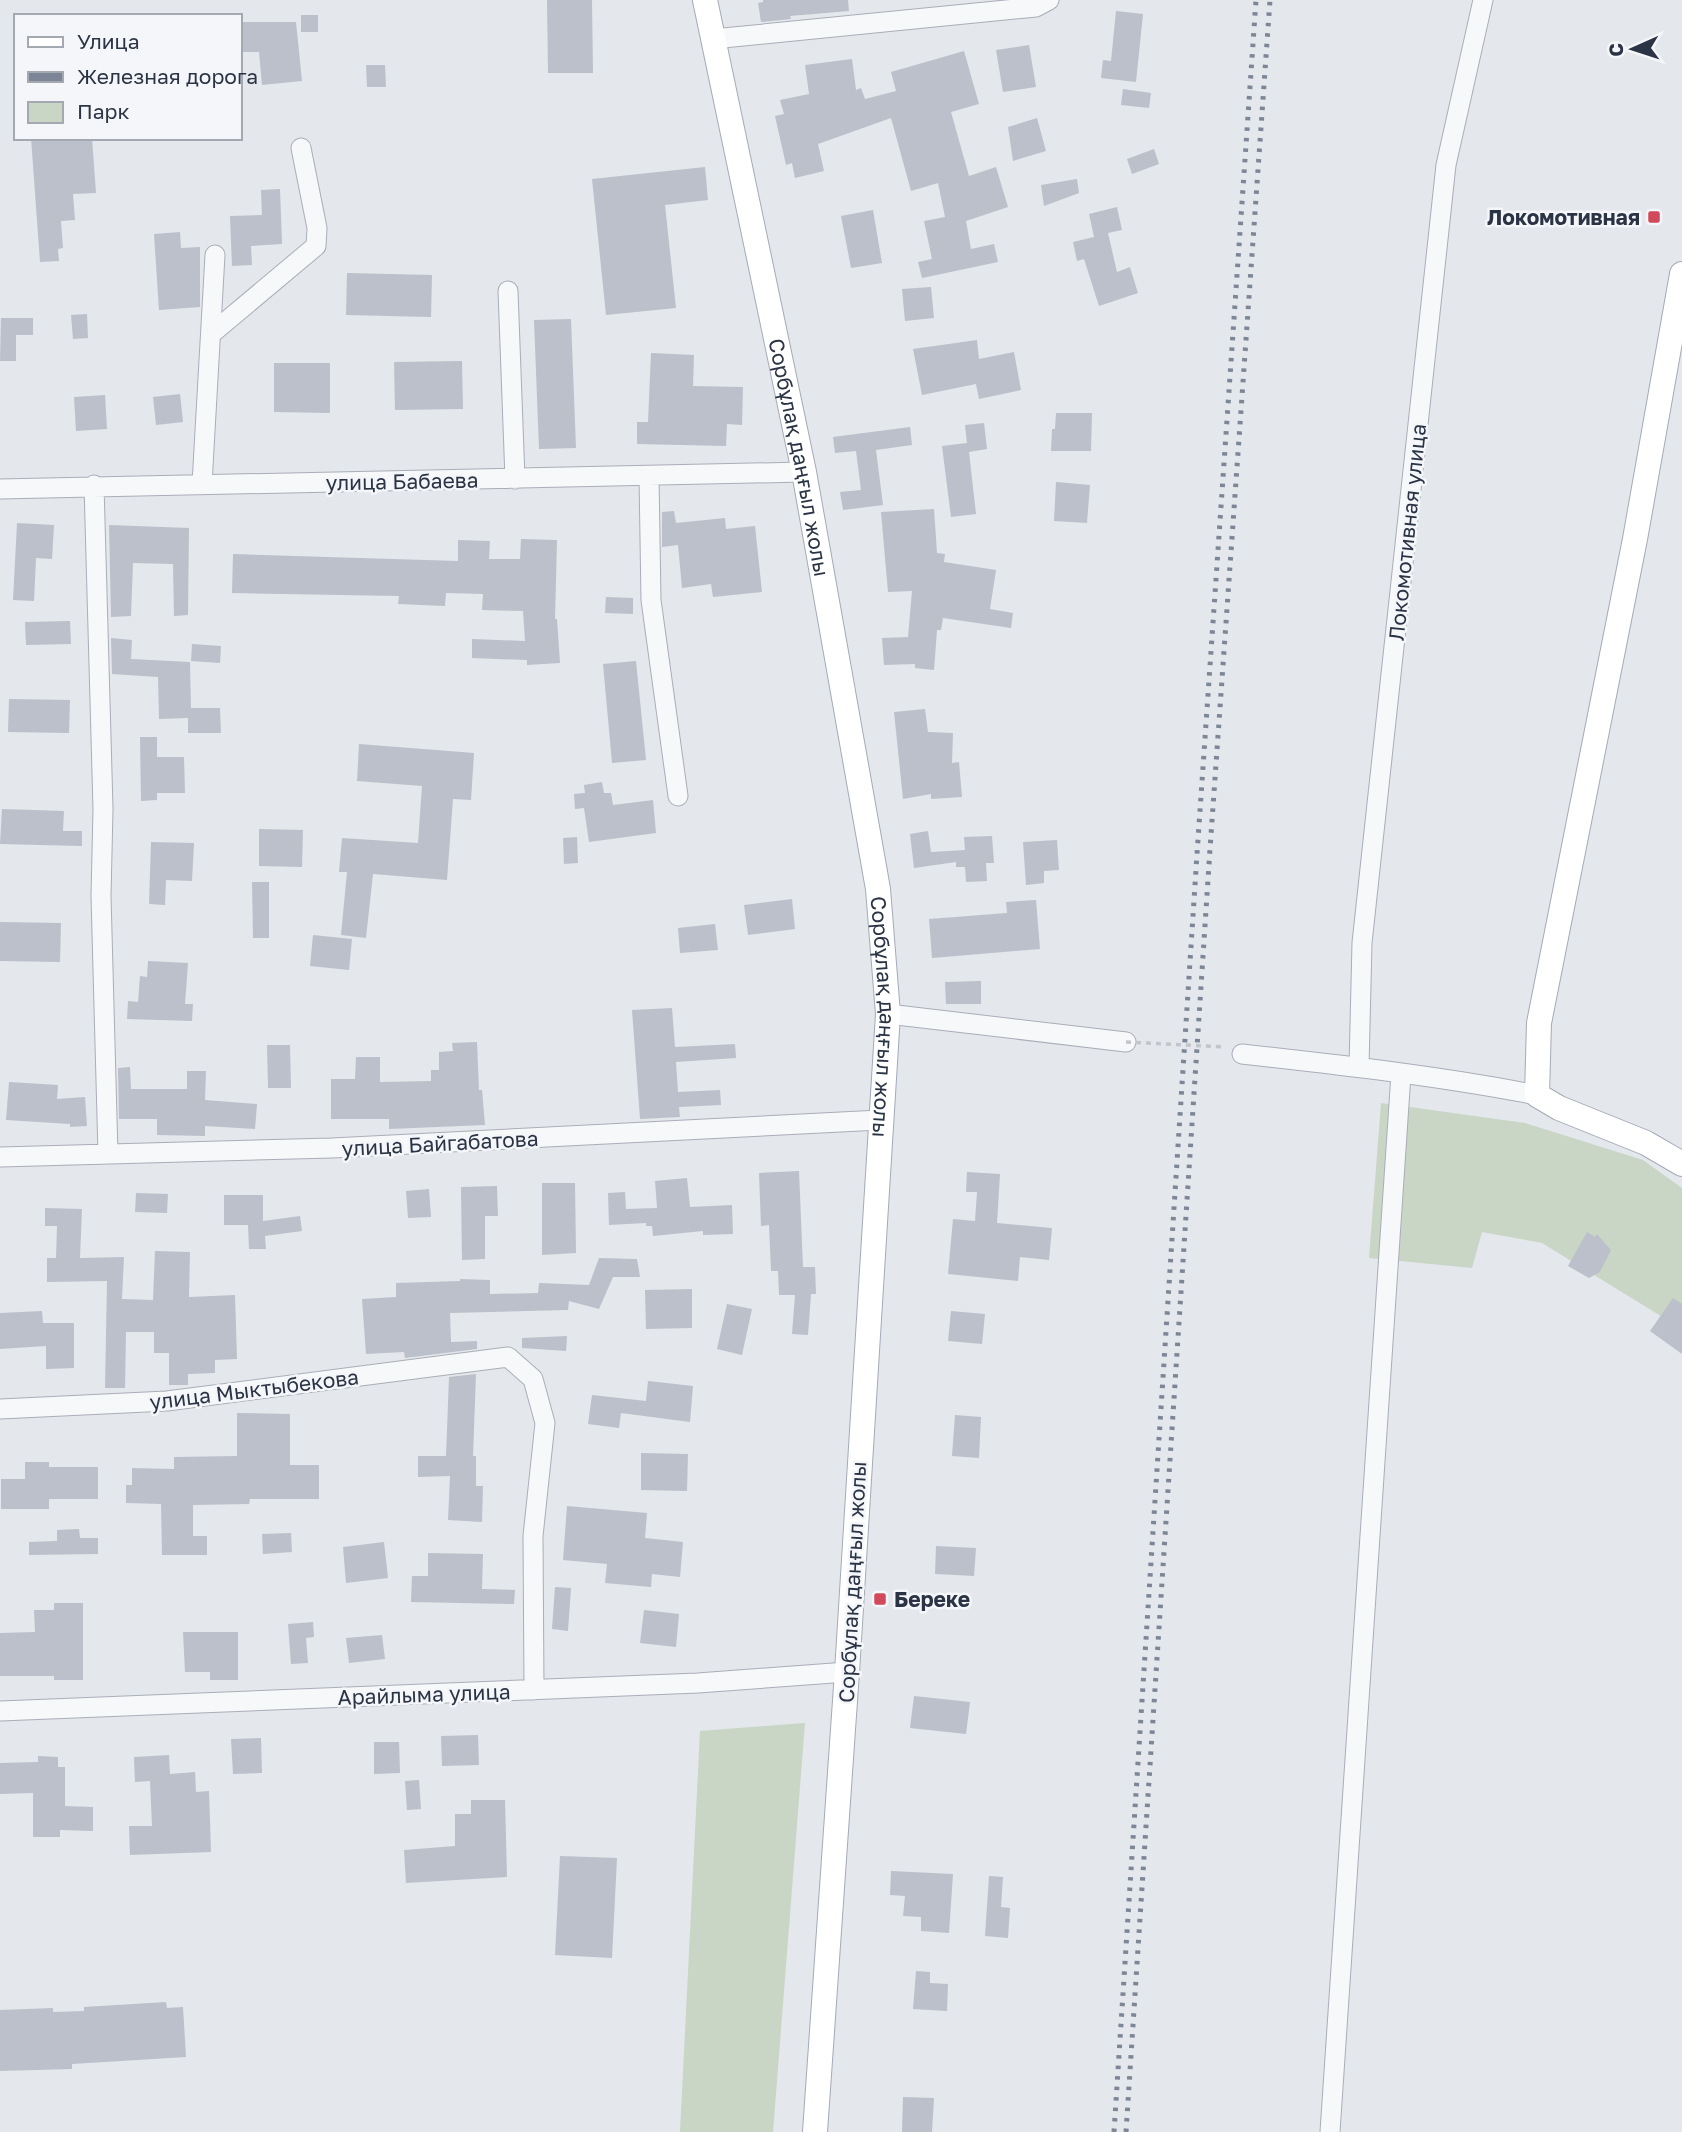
<svg xmlns="http://www.w3.org/2000/svg" width="1682" height="2132" font-family="'Golos Text',sans-serif">
<style>
.green{fill:#c9d6c5}
.building{fill:#bbc0ca}
.lines{fill:none;stroke-linecap:round;stroke-linejoin:round}
.minor-casing{stroke:#a9aeb7;stroke-width:21}
.major-casing{stroke:#a3abb8;stroke-width:26}
.minor{stroke:#f7f8fa;stroke-width:19}
.major{stroke:#fff;stroke-width:24}
.rail{stroke:#7d8696;stroke-width:5;stroke-dasharray:3.5 7;stroke-linecap:butt}
.path-bridge{stroke:#c2c5cb;stroke-width:3.5;stroke-dasharray:5 5;stroke-linecap:butt}
.poi-dot{fill:#d1495b;stroke:#f4f6f9;stroke-width:2.5}
.labels{text-anchor:middle;dominant-baseline:central;stroke-width:5;stroke-linejoin:round;paint-order:stroke}
.poi-label{font-size:21px;font-weight:bold;fill:#2b3445;stroke:#f4f6f9;text-anchor:end}
.street-label{font-size:21px;fill:#2b3445;stroke:#f4f6f9}
</style>
<rect width="100%" height="100%" fill="#e4e7ec"/>
<path class="green" d="M1381 1103 1525 1123 1643 1160 1682 1188V1329L1542 1243 1482 1232 1472 1268 1369 1258Z
M805 1723 773 2132H680L700 1731Z"/>
<path class="building" d="M547 0H592L593 73H548Z
M763 0H848L849 11 790 16 791 19 761 22 758 3 763 2Z
M1116 11 1143 14 1136 82 1101 78 1103 60 1111 61Z
M301 15H318V32H301Z
M242 22H296L302 81 262 85 259 52H243Z
M1029 45 1036 87 1003 92 996 50Z
M964 51 979 104 951 112 969 176 996 167 1008 207 966 221 971 249 994 244 998 262 922 278 918 262 932 259 924 221 945 217 938 183 911 191 891 118 818 144 824 171 795 178 792 163 786 165 775 116 784 114 780 100 809 94 805 65 852 59 856 90 861 88 865 99 896 91 891 72Z
M366 65H385L386 87H367Z
M1123 89 1151 93 1149 108 1121 105Z
M1037 118 1046 151 1013 161 1008 127Z
M31 138H92L96 193 73 194 75 220 61 221 63 248 58 249 59 261 40 262Z
M1154 149 1159 164 1132 174 1127 159Z
M705 167 708 200 665 205 676 308 606 315 592 179Z
M1077 179 1079 193 1044 206 1041 185Z
M280 189 282 244 251 246 252 265 232 266 230 216 262 215 261 190Z
M1117 207 1122 230 1108 233 1117 272 1130 267 1138 293 1099 306 1084 259 1077 261 1073 242 1094 237 1089 214Z
M873 210 882 263 851 268 841 216Z
M180 232 181 248 200 247V307L159 310 154 234Z
M347 273 432 275 431 317 346 315Z
M931 287 934 318 905 321 902 289Z
M87 314 88 338 73 339 71 315Z
M1 318H33V335H16V361H0Z
M571 319 576 448 539 449 534 320Z
M977 340 979 359 1014 352 1021 390 979 399 976 384 922 395 913 349Z
M651 353 694 355 693 386 743 387 742 425 727 424 726 446 637 444V422H648Z
M462 361 463 409 395 410 394 362Z
M274 363H330V413L274 412Z
M180 394 183 422 156 425 153 397Z
M105 395 107 429 76 431 74 397Z
M1056 413H1092L1091 451H1051L1052 429H1055Z
M984 423 987 449 969 452 976 514 951 517 942 446 967 443 965 425Z
M910 427 912 445 876 450 883 505 843 510 840 492 861 490 856 451 835 453 833 437Z
M1056 482 1090 485 1087 523 1054 521Z
M934 509 937 553 945 554 944 562 996 570 990 609 1013 613 1011 628 943 618 941 630H937L934 670 915 668V664L884 665 882 638 908 637 912 591 888 592 881 512Z
M674 511 676 523 725 518 726 529 755 526 762 592 713 597 711 584 682 588 678 545 662 547V512Z
M17 523 54 525 52 559 36 558 34 601 13 600Z
M109 525 189 528 188 615 174 616 173 564 133 563 131 616 111 617Z
M521 539 557 540 555 619H557L560 663 527 665V660L472 658V639L525 641 523 611 482 610 483 594 446 593 445 606 398 604 399 596 232 593 233 554 458 561V540L490 541 489 559H520Z
M606 597 633 598V614L605 613Z
M70 621 71 644 26 645 25 622Z
M111 638 132 640 131 659 190 662 191 708H220L221 733H188V718L159 719 158 677 112 674Z
M192 644 221 646 220 663 191 661Z
M636 661 646 760 612 763 603 664Z
M9 699 70 700 69 733 8 732Z
M925 709 928 732 953 733 952 763 959 762 962 797 931 799V794L903 799 894 712Z
M140 737H157V757H184L185 793H157V800L141 801Z
M359 744 474 753 471 800 453 799 447 880 373 874 366 938 341 935 347 872H339L342 838 418 843 422 786 357 781Z
M602 782 604 793H611L613 805 653 800 656 833 589 842 584 808 575 809 574 794 585 793 584 785Z
M2 809 64 811 63 831H82V846L0 844Z
M259 829 303 830 302 867 259 866Z
M928 831 931 852 965 850 964 837 992 836 994 863H986L987 881 966 882 965 867H956V862L914 868 910 834Z
M577 837 578 863 564 864 563 838Z
M1057 840 1059 870 1044 871V883L1026 885 1023 842Z
M151 842 194 843 192 881 166 880 165 905 149 904Z
M252 882H269V938H253Z
M792 899 795 929 748 935 744 905Z
M1036 900 1040 949 932 958 929 919 1007 913 1006 902Z
M0 922 61 923 60 962 0 961Z
M715 924 718 950 680 953 678 928Z
M313 935 352 939 349 970 310 966Z
M148 961 188 963 185 1004H193L192 1021 127 1019 128 1001 138 1002 140 976 147 977Z
M981 981V1004H946L945 982Z
M672 1008 675 1047 735 1044 736 1058 676 1062 678 1092 720 1090 721 1105 679 1107 680 1117 640 1119 632 1010Z
M477 1042 479 1090H482L485 1125 389 1129V1119H331V1079H355L356 1057H380V1082L431 1081V1070H439V1052L453 1051 452 1043Z
M267 1045H290L291 1088H268Z
M130 1067 131 1089H187V1071H206L205 1100 257 1104 255 1129 205 1126V1136L157 1135V1119H119L118 1068Z
M9 1082 58 1085 57 1099 85 1097 87 1126 70 1127V1124L6 1120Z
M799 1171 803 1267H815L816 1294H811L808 1335 792 1334 795 1295H779L778 1271H771L769 1225 761 1226 759 1173Z
M967 1172 1000 1174 997 1223 1052 1228 1049 1260 1020 1257 1018 1281 948 1274 953 1219 975 1221 977 1192H966Z
M687 1178 690 1207 732 1205 733 1234 703 1235V1231L653 1236 652 1226H646V1223L609 1225 608 1193 625 1192 626 1209 657 1208 655 1181Z
M542 1183H575L576 1253 542 1255Z
M497 1186 498 1216H485V1259L462 1260 461 1187Z
M429 1189 431 1217 408 1218 406 1191Z
M136 1193 168 1194 167 1213 135 1212Z
M224 1195H263V1221L300 1216 302 1231 265 1236 266 1249H249L248 1225H224Z
M45 1208 82 1209 80 1258 124 1257 122 1299 153 1300 155 1251 190 1252 189 1297 235 1295 237 1359 215 1360V1373L188 1374V1385H169V1353H154V1332H126L125 1388H105L107 1281 47 1282V1258H56L57 1226H45Z
M1587 1232 1595 1237 1597 1234 1611 1250 1600 1272 1589 1278 1568 1266Z
M599 1258 637 1259 640 1277H613L599 1309 569 1301 568 1310 450 1313 451 1342 477 1341V1349L405 1358 404 1352 366 1354 362 1299 396 1297V1283L460 1281V1279L490 1280V1294L538 1293 539 1283 589 1285Z
M692 1289V1328L646 1329 645 1290Z
M1673 1298 1682 1304V1354L1650 1331Z
M727 1304 752 1309 742 1355 717 1349Z
M42 1311 43 1323H74V1368L46 1369V1346L0 1349V1313Z
M951 1311 985 1314 982 1344 948 1341Z
M567 1336 566 1351 522 1348V1338Z
M476 1374 473 1456H476V1486H483L482 1522 448 1520 450 1476 418 1477V1456H446L449 1377Z
M648 1381 693 1386 690 1422 621 1413 619 1428 588 1424 592 1395 646 1401Z
M237 1413 290 1414V1465H319V1499H250L249 1504 193 1505V1536H207V1555H162L161 1504 126 1503V1485H132V1468L174 1469V1457L237 1456Z
M955 1415 981 1417 979 1458 952 1456Z
M641 1453 688 1454 687 1491 641 1490Z
M25 1462H49V1467H98V1499H49V1509H1V1479H25Z
M567 1506 647 1513 645 1538 683 1542 680 1577 652 1574 651 1587 605 1583 607 1564 563 1560Z
M79 1529 80 1538H98V1554L29 1555V1542L57 1541V1530Z
M291 1533 292 1552 263 1554 262 1534Z
M384 1542 388 1578 346 1583 343 1547Z
M936 1546 976 1548 974 1576 935 1574Z
M428 1553 483 1554 482 1589 515 1590 514 1604 411 1602 412 1576H428Z
M555 1587 571 1588 568 1631 552 1629Z
M54 1603H83V1680H54V1676H0V1633L35 1632 34 1610H54Z
M644 1610 679 1614 676 1647 640 1643Z
M313 1622 314 1637 306 1638 308 1663 291 1664 288 1624Z
M183 1632H238V1680H210V1672H185Z
M382 1635 385 1659 349 1663 346 1638Z
M914 1696 970 1702 966 1734 910 1728Z
M478 1735 479 1765 442 1766 441 1736Z
M261 1738 262 1773 233 1774 231 1739Z
M374 1742H399L400 1773 374 1774Z
M169 1755 170 1774 195 1772 196 1792 209 1791 211 1852 130 1855 129 1826H152L150 1781 135 1782 134 1757Z
M38 1756 58 1757V1767H65V1806L93 1807V1831L60 1830V1837H33V1793L0 1794V1763L38 1762Z
M419 1780 421 1809 407 1810 405 1781Z
M471 1800H505L507 1877 406 1883 404 1850 455 1846V1814H471Z
M560 1856 617 1858 612 1958 555 1955Z
M891 1871 953 1874 949 1933 921 1931V1917L903 1916 905 1896 890 1895Z
M989 1876 1003 1877 1001 1907 1010 1908 1008 1938 985 1936Z
M916 1971 930 1972V1983L948 1984 947 2011 913 2009Z
M166 2002 167 2008 183 2007 186 2057 72 2064V2069L0 2071V2010L53 2008V2012L84 2011V2007Z
M903 2097 934 2098 932 2132H902Z"/>
<g class="lines">
<g class="minor-casing">
<path id="minor" d="M713 39 1036 7 1049 0
M508 291 515 479
M211 334 316 246 317 228 301 148
M649 476 651 600 678 796
M202 484 215 255
M94 485 103 809 101 896 108 1154
M0 489 804 472
M888 1014 1126 1042
M1242 1054C1341 1065 1440 1076 1537 1095
M1359 1067 1362 943 1446 165 1483 0
M0 1157 332 1148 880 1120
M0 1409 167 1401 508 1357 533 1379 545 1423 533 1536 534 1690
M0 1711 698 1683 847 1672
M1330 2132 1401 1074"/>
</g>
<g class="major-casing">
<g id="major">
<path id="s1" d="M705 0 804 472 878 889 888 1014 847 1672 815 2132"/>
<path d="M1682 274 1635 539 1539 1023 1537 1095 1559 1108 1646 1143 1682 1164"/>
</g>
</g>
<use href="#minor" class="minor"/>
<use href="#major" class="major"/>
<path class="rail" d="M1114 2132 1197 854 1256 0
M1126 2132 1210 849 1270 0"/>
<path class="path-bridge" d="M1126 1042 1225 1047"/>
</g>
<g class="poi-dot">
<rect x="1647" y="210" width="14" height="14" rx="3.5"/>
<rect x="873" y="1592" width="14" height="14" rx="3.5"/>
</g>
<g class="labels">
<g class="poi-label">
<text x="1640" y="217">Локомотивная</text>
<text x="894" y="1599" text-anchor="start">Береке</text>
</g>
<g class="street-label">
<text stroke="none"><textPath href="#s1" startOffset="467">Сорбұлақ даңғыл жолы</textPath></text>
<text transform="translate(402 481) rotate(-1)">улица Бабаева</text>
<text transform="translate(1407 532) rotate(-84)">Локомотивная улица</text>
<text stroke="none"><textPath href="#s1" startOffset="1034">Сорбұлақ даңғыл жолы</textPath></text>
<text transform="translate(440 1143) rotate(-3)">улица Байгабатова</text>
<text transform="translate(254 1389) rotate(-7)">улица Мыктыбекова</text>
<text transform="translate(852 1582) rotate(-87)">Сорбұлақ даңғыл жолы</text>
<text transform="translate(424 1694) rotate(-2)">Арайлыма улица</text>
</g>
</g>
<rect x="14" y="14" width="228" height="126" fill="#f4f6f9" stroke="#a4a8b1" stroke-width="2"/>
<rect x="28" y="37" width="35" height="10" fill="#ffffff" stroke="#a4a8b1" stroke-width="2"/>
<text x="77" y="49" font-size="21" fill="#2b3445">Улица</text>
<rect x="28" y="72" width="35" height="10" fill="#7d8696" stroke="#a4a8b1" stroke-width="2"/>
<text x="77" y="84" font-size="21" fill="#2b3445">Железная дорога</text>
<rect x="28" y="102" width="35" height="21" fill="#c9d6c5" stroke="#a4a8b1" stroke-width="2"/>
<text x="77" y="119" font-size="21" fill="#2b3445">Парк</text>
<g transform="translate(1633 49) rotate(267)" stroke="#f4f6f9" stroke-width="5" paint-order="stroke">
<path d="M0-5L12 26L0 18L-12 26Z" fill="#2b3445"/>
<text y="-10" font-size="19" font-weight="bold" text-anchor="middle" fill="#2b3445">С</text>
</g>
</svg>
